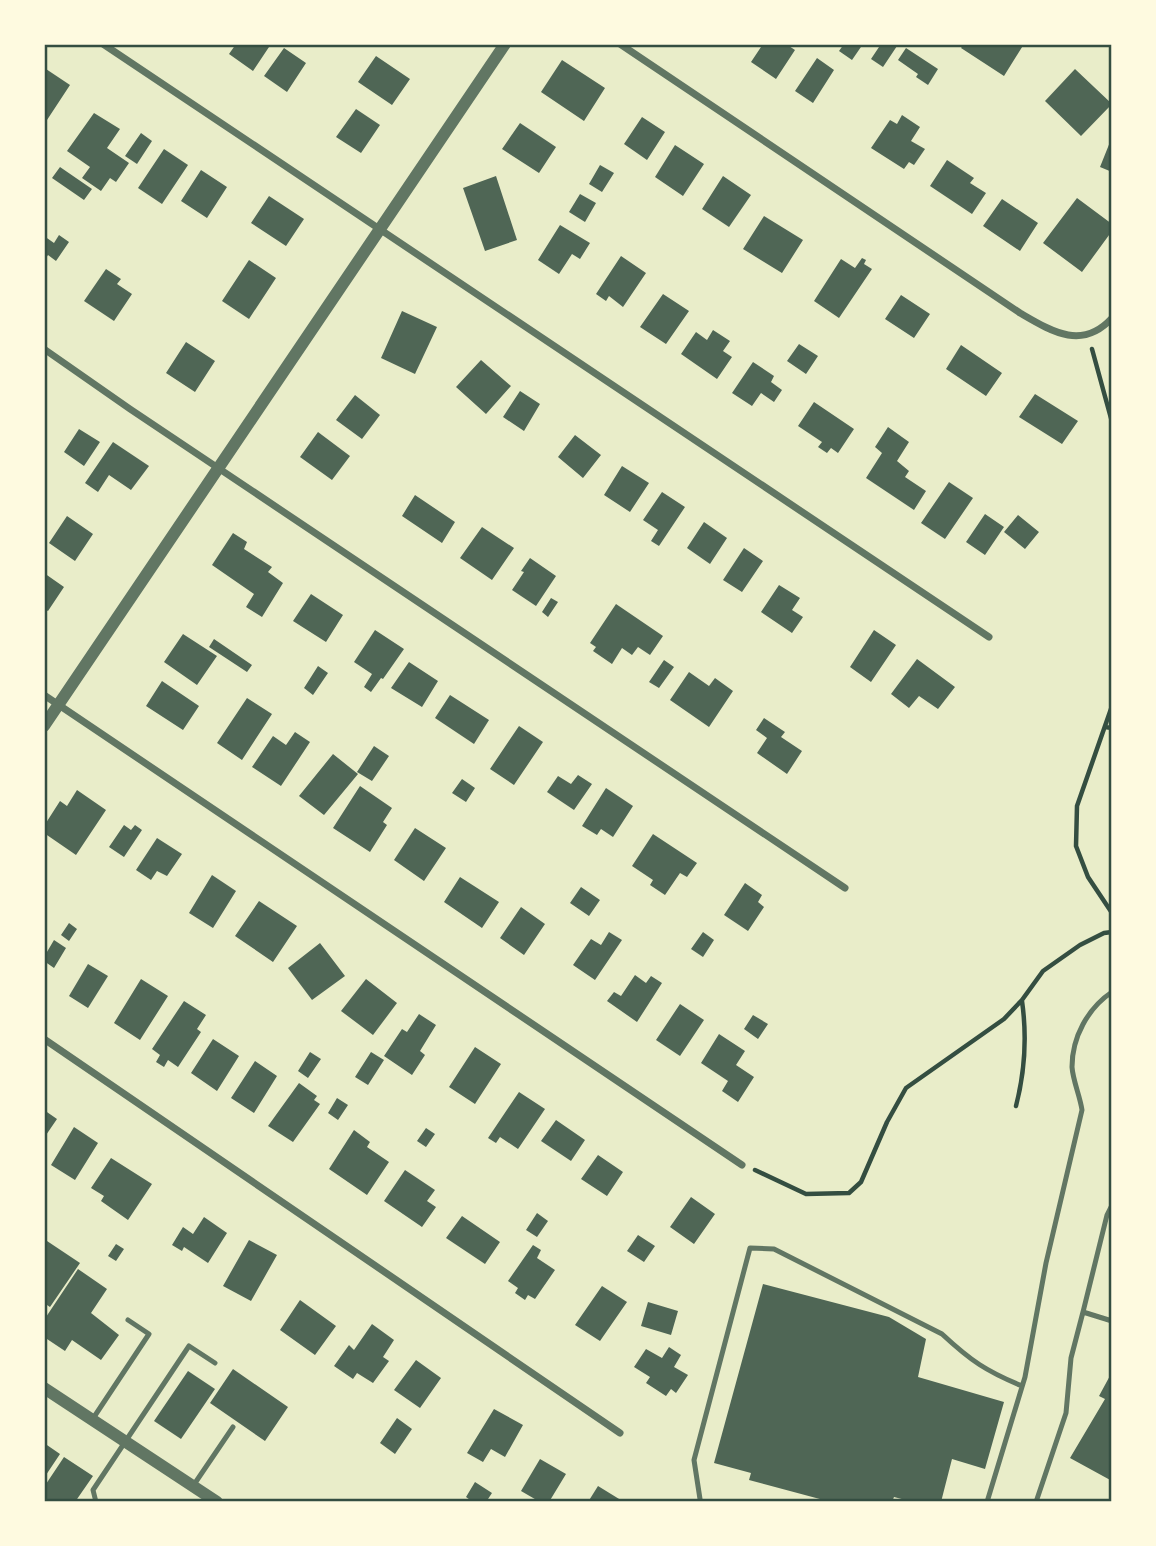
<svg xmlns="http://www.w3.org/2000/svg" width="1156" height="1546" font-family="Bitter,serif">
<style>
.building{fill:#4f6655}
.lines{fill:none;stroke-linecap:round;stroke-linejoin:round}
.path{stroke:#344e41;stroke-width:4.5}
.service{stroke:#617663;stroke-width:5}
.minor{stroke:#617663;stroke-width:7}
.tertiary{stroke:#617663;stroke-width:12}
.neatline{fill:none;stroke:#344e41;stroke-width:2.5}
</style>
<rect width="100%" height="100%" fill="#e9edc9"/>
<path class="building" d="M236 44H271L253 71 229 54Z
M763 44H786L795 50 776 79 751 62Z
M844 44H863L852 60 839 51Z
M881 44H893L897 46 883 67 871 59Z
M964 44H1024L1004 76 961 48Z
M284 48 306 63 287 92 264 76Z
M906 48 938 69 928 85 916 77 918 74 898 60Z
M376 56 410 79 392 105 358 82Z
M817 58 834 70 813 103 795 91Z
M562 60 605 88 584 121 541 92Z
M46 69 70 85 47 120 44 118Z
M1075 69 1112 104 1081 136 1045 101Z
M356 109 380 125 361 153 336 137Z
M94 113 120 129 107 148 129 163 116 182 110 178 101 191 82 178 90 167 67 151Z
M902 115 920 127 911 141 925 149 914 165 909 162 904 169 871 148 890 120 897 124Z
M642 117 665 132 647 160 624 144Z
M520 123 556 147 539 173 502 149Z
M141 133 152 141 137 164 125 156Z
M1112 137V172L1100 167Z
M675 145 704 164 683 196 655 177Z
M164 149 188 165 162 204 138 188Z
M947 160 974 178 970 183 986 193 972 214 930 186Z
M600 165 614 173 602 192 589 184Z
M60 167 92 189 84 200 52 178Z
M201 170 227 187 207 218 181 201Z
M496 176 517 240 485 251 463 188Z
M723 176 751 195 729 227 702 209Z
M580 194 596 203 585 222 569 212Z
M269 196 304 219 286 246 251 223Z
M1077 198 1112 224V231L1082 272 1043 243Z
M1002 199 1038 223 1020 251 983 226Z
M764 216 803 240 782 273 743 249Z
M560 225 590 243 580 259 572 254 559 274 538 260Z
M59 235 69 242 56 261 48 255 44 261V236L54 243Z
M621 256 646 273 623 307 609 296 606 301 596 294Z
M862 258 866 260 864 264 872 269 839 318 814 301 841 259 855 268Z
M249 260 276 278 249 319 222 301Z
M106 269 121 279 117 284 132 294 114 321 84 301Z
M663 294 689 311 666 344 640 327Z
M901 295 930 314 914 338 885 319Z
M402 311 437 327 415 374 381 358Z
M713 330 730 341 723 351 732 357 717 379 681 354 696 332 707 340Z
M186 342 215 361 195 392 166 373Z
M799 344 818 356 806 374 787 361Z
M961 345 1002 373 986 396 946 369Z
M481 360 511 386 486 414 456 387Z
M753 362 774 376 771 382 782 390 774 402 761 393 752 406 732 393Z
M520 391 540 404 524 431 503 417Z
M1035 394 1078 421 1062 444 1019 417Z
M355 395 380 415 362 439 336 420Z
M814 402 854 429 838 453 831 448 827 453 818 447 822 442 798 426Z
M888 427 909 442 897 461 909 471 905 477 926 491 914 510 866 478 882 453 875 447Z
M79 429 100 442 84 466 64 452Z
M318 432 350 456 332 480 300 457Z
M575 435 601 455 583 478 558 457Z
M113 442 149 466 131 490 109 475 98 492 85 483Z
M622 466 649 483 630 512 604 495Z
M949 482 973 498 945 539 921 523Z
M662 492 685 507 659 546 651 541 658 530 643 520Z
M415 495 455 522 442 543 402 516Z
M985 514 1004 527 985 555 966 542Z
M1018 515 1039 532 1025 549 1004 532Z
M67 516 93 534 75 561 49 543Z
M704 522 727 538 710 564 687 548Z
M482 527 514 548 492 580 460 558Z
M233 533 247 542 244 549 272 567 268 572 283 583 262 617 246 607 254 594 212 565Z
M744 548 763 561 742 592 723 580Z
M530 558 556 576 536 606 512 590 524 572 521 571Z
M44 573 64 587 48 611 44 609Z
M779 585 800 598 792 610 803 617 792 633 761 612Z
M311 594 343 615 326 642 293 621Z
M551 598 558 602 548 617 542 612Z
M616 604 663 636 650 655 638 647 632 655 622 648 612 664 593 651 596 647 590 643Z
M375 630 404 649 383 679 381 678 371 692 364 687 372 674 354 662Z
M874 630 896 645 871 682 850 667Z
M183 634 217 656 197 685 164 662Z
M214 639 252 665 247 672 209 647Z
M917 659 955 687 938 709 919 696 909 708 891 694Z
M664 660 674 667 659 688 649 682Z
M409 662 438 681 422 707 391 688Z
M318 666 328 673 313 695 304 688Z
M689 672 709 686 715 678 733 691 709 727 670 700Z
M162 681 199 706 183 730 146 706Z
M450 695 489 720 474 744 435 718Z
M247 698 272 714 242 760 217 743Z
M764 718 785 732 781 737 802 751 787 774 757 753 767 738 756 730Z
M519 726 543 742 514 785 490 769Z
M295 732 310 742 281 786 252 767 273 736 286 745Z
M374 746 389 756 372 781 357 772Z
M333 754 358 774 324 815 299 796Z
M578 775 592 784 574 810 547 792 558 776 571 784Z
M462 779 475 788 466 802 452 793Z
M360 786 392 808 383 822 387 825 370 852 333 828Z
M606 788 633 806 613 837 601 829 597 835 582 826Z
M77 790 106 810 76 855 44 833V826L60 801 67 806Z
M124 825 131 830 135 825 142 830 124 857 109 847Z
M415 828 446 848 424 881 394 860Z
M653 834 697 863 687 877 680 873 665 895 650 885 653 880 632 866Z
M157 838 182 854 167 876 157 871 151 880 136 870Z
M212 875 236 891 213 928 189 913Z
M460 877 499 902 482 928 444 902Z
M745 883 762 895 758 902 764 907 748 931 724 915Z
M581 887 600 900 589 916 570 903Z
M259 901 297 926 273 962 235 936Z
M521 907 545 924 524 955 500 938Z
M69 923 77 929 69 941 61 935Z
M609 932 622 940 595 980 573 965 591 939 601 945Z
M703 932 714 940 703 957 691 949Z
M54 940 66 948 54 968 44 961V957Z
M320 943 345 976 312 1000 288 968Z
M88 964 108 976 88 1008 69 996Z
M635 975 646 983 651 976 662 983 637 1022 607 1001 614 992 621 996Z
M141 979 168 996 140 1040 114 1023Z
M366 979 397 1003 373 1035 341 1011Z
M184 1001 206 1015 197 1029 201 1032 178 1067 168 1060 164 1067 156 1062 160 1055 152 1049Z
M680 1004 704 1020 680 1056 656 1040Z
M419 1014 436 1025 420 1051 425 1055 412 1075 384 1056 402 1029 407 1032Z
M753 1015 768 1024 758 1039 744 1029Z
M719 1034 745 1051 736 1065 754 1077 738 1102 722 1091 728 1081 701 1063Z
M213 1039 239 1056 217 1091 191 1073Z
M475 1047 501 1064 475 1104 449 1087Z
M310 1052 321 1059 308 1078 298 1071Z
M371 1052 384 1060 368 1085 355 1077Z
M255 1061 277 1076 254 1113 231 1098Z
M299 1083 317 1096 314 1100 320 1104 293 1142 268 1126Z
M519 1092 545 1109 518 1149 500 1137 496 1143 488 1138Z
M337 1098 348 1105 338 1120 328 1113Z
M44 1110 57 1119 44 1138Z
M556 1120 585 1140 571 1161 541 1141Z
M74 1127 98 1143 75 1180 51 1165Z
M426 1128 435 1134 426 1147 417 1141Z
M354 1130 370 1142 367 1147 389 1162 367 1195 329 1169Z
M598 1155 623 1172 607 1196 581 1179Z
M111 1158 152 1184 128 1220 101 1201 104 1196 91 1188Z
M405 1170 435 1190 427 1201 436 1207 422 1227 384 1201Z
M691 1197 715 1214 694 1244 670 1227Z
M537 1213 548 1221 537 1237 526 1230Z
M462 1216 500 1242 485 1264 446 1238Z
M204 1217 227 1233 208 1263 184 1247 182 1251 172 1245 183 1227 193 1234Z
M638 1235 655 1246 644 1262 627 1251Z
M44 1239 80 1263 50 1307 44 1303Z
M249 1240 277 1255 251 1301 223 1286Z
M116 1244 124 1249 116 1261 108 1256Z
M533 1245 541 1250 537 1258 555 1270 535 1299 528 1295 525 1300 515 1293 518 1288 508 1281Z
M78 1269 107 1289 91 1313 119 1335 101 1360 72 1340 65 1351 44 1337V1320Z
M763 1284 889 1317 926 1339 918 1377 1004 1402 985 1469 952 1459 941 1502H913L894 1497 892 1502H831L749 1480 751 1473 714 1463Z
M602 1286 627 1302 600 1341 575 1325Z
M300 1300 336 1326 315 1355 280 1330Z
M648 1302 678 1311 671 1335 641 1326Z
M372 1324 394 1340 383 1357 389 1361 373 1383 357 1373 353 1379 334 1366 349 1345 354 1350Z
M669 1347 681 1355 674 1367 688 1375 676 1393 671 1389 666 1396 646 1383 650 1377 634 1367 646 1349 662 1358Z
M416 1360 441 1378 420 1408 394 1390Z
M233 1369 288 1407 265 1441 210 1403Z
M188 1371 215 1389 181 1439 154 1421Z
M1112 1372V1481L1070 1458 1105 1399 1099 1396Z
M494 1409 523 1425 505 1457 491 1449 483 1462 467 1453Z
M397 1418 412 1429 395 1454 380 1443Z
M44 1443 60 1454 44 1478Z
M64 1457 93 1476 75 1502H44V1487Z
M540 1459 566 1474 549 1502H540L521 1491Z
M475 1482 492 1493 486 1502H473L466 1497Z
M598 1486 624 1502H588Z"/>
<g class="lines">
<path class="path" d="M1092 349 1112 422
M1112 706 1077 806 1076 846 1088 877 1112 913
M1105 727 1112 728
M1016 1106C1025 1071 1027 1036 1022 1001
M755 1170 806 1194 849 1193 861 1182 887 1122 906 1088 1004 1019 1022 1000 1043 971 1080 945 1104 933 1112 932"/>
<path class="service" d="M1083 1312 1107 1215 1112 1205
M92 1420 149 1334 128 1320
M193 1486 233 1427
M700 1499 694 1460 750 1248 774 1249 942 1334C971 1361 986 1371 1022 1386
M96 1502 93 1490 189 1346 215 1363
M987 1502 1025 1377 1046 1263 1082 1110C1080 1096 1073 1081 1072 1067 1072 1037 1088 1008 1112 992
M1036 1502 1066 1413 1071 1358 1083 1312 1112 1321"/>
<path class="minor" d="M103 44 989 637
M620 44 1020 313C1051 331 1082 351 1112 318
M44 349 130 409 845 888
M44 695 742 1165
M44 1039 620 1433"/>
<path class="tertiary" d="M44 726 505 44
M44 1388 217 1502"/>
</g>
<rect width="1156" height="1546" fill="none" stroke="#fefae0" stroke-width="91"/>
<rect x="46" y="46" width="1064" height="1454" class="neatline"/>
</svg>
